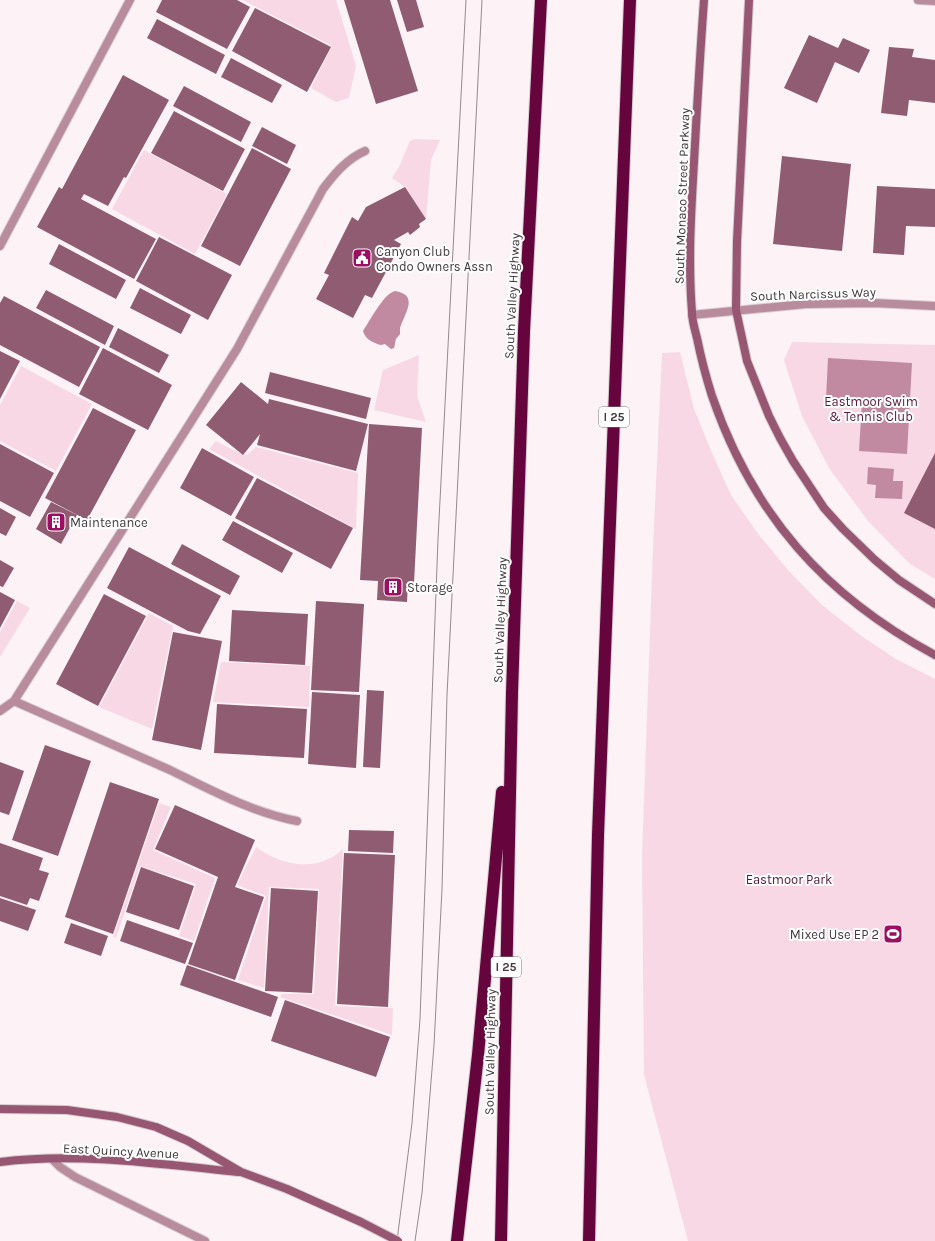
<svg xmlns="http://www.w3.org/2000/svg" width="935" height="1241" font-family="Karla,sans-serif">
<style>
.green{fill:#f9d8e5}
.water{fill:#c28aa1}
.building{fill:#905c72}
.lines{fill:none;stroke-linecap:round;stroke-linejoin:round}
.service-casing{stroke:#d8cdd1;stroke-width:10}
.minor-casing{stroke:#d8cdd1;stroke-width:10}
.secondary-casing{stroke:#d8cdd1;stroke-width:10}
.motorway-casing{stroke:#d8cdd1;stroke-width:14}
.service{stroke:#b88b9d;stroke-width:8}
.minor{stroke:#b88b9d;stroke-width:8}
.secondary{stroke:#975773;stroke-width:8}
.motorway{stroke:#65043d;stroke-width:12}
.tram{stroke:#958a8e;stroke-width:1}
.secondary-bridge-casing{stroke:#d8cdd1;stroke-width:10;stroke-linecap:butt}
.secondary-bridge{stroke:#975773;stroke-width:8}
.labels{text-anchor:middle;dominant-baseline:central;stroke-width:4;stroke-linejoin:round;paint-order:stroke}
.shield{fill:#fff;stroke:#7c7477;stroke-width:1}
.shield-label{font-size:12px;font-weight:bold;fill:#44393d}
.street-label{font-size:13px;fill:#44393d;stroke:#fff}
.poi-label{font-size:13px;fill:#44393d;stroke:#fff;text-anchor:start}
.park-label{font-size:13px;fill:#5a173a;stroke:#fff}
</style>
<rect width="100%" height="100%" fill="#fdf2f6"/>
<path class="green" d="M243 0H336L356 66 349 98 336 102 311 88 332 46Z
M415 139 440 140 431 160 426 219 405 187 392 178 399 167 410 141Z
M144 150 227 194 195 254 112 209Z
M792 342 935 345V579L910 564 868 521 829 468 802 416 784 360Z
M680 352 694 409 712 453 731 495 759 535 788 570 822 605 860 635 896 659 935 679V1241H688L644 1075 642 856 653 548 662 353Z
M419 355 417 396 426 422 374 410 383 370Z
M21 366 92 404 56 471 0 441V405Z
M216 441C222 444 242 455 247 455L256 447 358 473 356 529 209 449Z
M17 601 30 608 0 657V632Z
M149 613 173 626 152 729 99 707Z
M221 662 310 666 309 707 213 702Z
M159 803 171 807 153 850 215 878 194 941 179 936 196 884 140 866 116 938 113 937Z
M256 847C281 866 318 873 343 849L335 1006 393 1008 392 1035 280 997 282 994H314L319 889 269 887 264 988 238 980 266 896 237 885Z"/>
<path class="water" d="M395 291C420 295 404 314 400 328 400 330 400 332 400 334 399 336 397 337 396 339 395 342 395 345 394 348L391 349 385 344 381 345C373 343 365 339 363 331 369 322 384 293 395 291Z
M828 358 912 363 907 454 859 451 862 402 826 399Z
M868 467 894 469 893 481H903L902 499 875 498 876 485 867 484Z"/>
<path class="building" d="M162 0H237L250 7 227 49 156 12Z
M344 0H390L418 91 376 104Z
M397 0H416L424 27 407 32Z
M255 8 331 47 307 92 232 51Z
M157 19 225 55 216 74 147 38Z
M809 35 838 48 843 38 870 50 859 73 835 62 817 103 784 88Z
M889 47 914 49 912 57 935 60V103L909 100 907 116 881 113Z
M231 58 282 85 272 103 221 77Z
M123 75 169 100 126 178 124 177 108 206 84 194 81 199 156 239 134 279 37 227 59 187 62 189Z
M184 86 251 122 241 142 173 106Z
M174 111 245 149 223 191 151 153Z
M262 127 296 145 287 164 252 146Z
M252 148 291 169 240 266 201 246Z
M782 156 851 164 842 251 773 244Z
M877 186 935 189V227L906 226 904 255 873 253Z
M405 187 426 219 419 224 420 227 410 235 408 232 394 240 401 244 372 298 365 295 353 318 316 299 329 275 324 273 352 217 358 221 366 207Z
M159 237 232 275 208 320 136 281Z
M59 244 126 280 116 299 49 264Z
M140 288 191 315 181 334 130 308Z
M46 290 114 326 105 345 36 308Z
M4 296 100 347 79 387 0 345V303Z
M118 328 169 355 159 373 109 347Z
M103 348 172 385 148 430 79 394Z
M0 351 20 361 0 399Z
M270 372 371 398 366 419 265 393Z
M241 382 268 404 269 399 368 424 356 471 257 445 260 434 243 455 206 425Z
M93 408 136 430 87 520 45 498Z
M369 424 422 428 414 583H408L407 602 377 600 378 581 360 580Z
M0 444 54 473 30 517 0 501Z
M202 448 254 477 231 516 180 488Z
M935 453V529L904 513Z
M257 478 353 528 331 569 235 518Z
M51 502 77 515 61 544 36 529Z
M0 508 16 517 6 536 0 533Z
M233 521 293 553 282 573 222 540Z
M182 544 240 576 230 595 171 564Z
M129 547 221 596 200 634 188 631 107 588Z
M0 560 14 568 3 587 0 586Z
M0 592 15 600 0 628Z
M104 594 146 616 98 706 56 684Z
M316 601 364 604 359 692 311 690Z
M232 610 308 614 305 665 229 661Z
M173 632 222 641 201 750 152 740Z
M367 690 384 691 380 768 363 767Z
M312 692 360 695 356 768 308 764Z
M217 704 307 709 304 758 214 753Z
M45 745 91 761 58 856 12 840Z
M0 762 24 771 9 815 0 812Z
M110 782 159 799 113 934 65 917Z
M175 805 255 840 235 887 264 897 235 980 188 964 218 877 155 849Z
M349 830 394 831 393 853 348 851Z
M0 843 43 858 39 870 49 873 39 901 30 898 27 905 0 896Z
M344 853 395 855 388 1007 337 1004Z
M141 867 194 886 179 930 126 912Z
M271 888 318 891 312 993 265 991Z
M0 898 36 910 28 931 0 921Z
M127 920 193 943 185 964 120 941Z
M71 923 108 936 101 956 64 943Z
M187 965 278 997 271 1017 180 985Z
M285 1000 390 1037 376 1077 271 1041Z"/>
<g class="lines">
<g class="service-casing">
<path id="service" d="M0 246 130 0
M14 701C66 724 118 747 170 770 211 790 251 812 297 821
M0 711 14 701 237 349 323 189C335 173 347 159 365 151
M52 1159 60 1167 75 1177 205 1241"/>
</g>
<g class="minor-casing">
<path id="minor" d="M918 0 935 1
M692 315 806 304 874 303 935 306"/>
</g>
<g class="secondary-casing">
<path id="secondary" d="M704 0C700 54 697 108 694 162 691 212 688 262 692 312 692 321 695 330 697 338 701 358 706 377 712 396 753 515 825 596 935 655
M749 0 737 242 736 310 747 361 769 416 780 438 793 461 824 508 843 529 875 560 899 580 935 604
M0 1109 67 1110 117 1117 156 1127 188 1141 241 1172 287 1189 361 1222
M0 1162C79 1152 160 1164 238 1172"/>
</g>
<g class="motorway-casing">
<path id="motorway" d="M457 1241 478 1055 502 792
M501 1241 512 693 524 331 541 0
M589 1241 598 835 630 0"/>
</g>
<use href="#service" class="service"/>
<use href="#minor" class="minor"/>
<use href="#secondary" class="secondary"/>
<use href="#motorway" class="motorway"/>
<path class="tram" d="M397 1241 412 1123 420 1019 438 539 466 0
M415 1241 422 1193 434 1045 442 889 447 695 482 0"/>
<g class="secondary-bridge-casing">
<path id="secondary-bridge" d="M361 1222 398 1241"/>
</g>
<use href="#secondary-bridge" class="secondary-bridge"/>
</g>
<defs>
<g id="civic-square" transform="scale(1)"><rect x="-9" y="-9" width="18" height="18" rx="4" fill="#9a0f61" stroke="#fff"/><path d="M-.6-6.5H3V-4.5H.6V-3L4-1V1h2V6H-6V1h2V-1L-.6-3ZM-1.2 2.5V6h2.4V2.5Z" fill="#fff"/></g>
<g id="building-square" transform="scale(1)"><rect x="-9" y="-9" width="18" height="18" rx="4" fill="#9a0f61" stroke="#fff"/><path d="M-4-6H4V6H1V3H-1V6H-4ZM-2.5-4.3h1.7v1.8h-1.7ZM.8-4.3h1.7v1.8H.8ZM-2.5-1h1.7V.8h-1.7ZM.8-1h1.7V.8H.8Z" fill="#fff"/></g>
<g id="stadium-square" transform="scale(1)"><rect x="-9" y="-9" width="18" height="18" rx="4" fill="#9a0f61" stroke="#fff"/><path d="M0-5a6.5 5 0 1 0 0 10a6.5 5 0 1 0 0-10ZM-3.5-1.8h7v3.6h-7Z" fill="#fff"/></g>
</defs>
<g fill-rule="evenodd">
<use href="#civic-square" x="362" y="258"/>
<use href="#building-square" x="56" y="522"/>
<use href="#building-square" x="393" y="587"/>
<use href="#stadium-square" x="893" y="934"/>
</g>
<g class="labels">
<g class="shield">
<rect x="599" y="407" width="30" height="20" rx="3"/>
<rect x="491" y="957" width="30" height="20" rx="3"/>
</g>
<g class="shield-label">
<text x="614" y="417">I 25</text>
<text x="506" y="967">I 25</text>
</g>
<g class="street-label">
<text transform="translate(682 196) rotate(-88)">South Monaco Street Parkway</text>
<text transform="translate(813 294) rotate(-2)">South Narcissus Way</text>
<text transform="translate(512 296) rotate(-87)">South Valley Highway</text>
<text transform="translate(500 620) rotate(-88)">South Valley Highway</text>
<text transform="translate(490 1052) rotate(-89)">South Valley Highway</text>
<text transform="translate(121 1151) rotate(3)">East Quincy Avenue</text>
</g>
<g class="poi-label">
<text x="376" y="251">Canyon Club<tspan x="376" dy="15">Condo Owners Assn</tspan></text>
<text x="70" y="522">Maintenance</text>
<text x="407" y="587">Storage</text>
<text x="879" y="934" text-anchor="end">Mixed Use EP 2</text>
</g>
<g class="park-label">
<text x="871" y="401">Eastmoor Swim<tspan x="871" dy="15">&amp; Tennis Club</tspan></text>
<text x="789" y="879">Eastmoor Park</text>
</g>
</g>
</svg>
